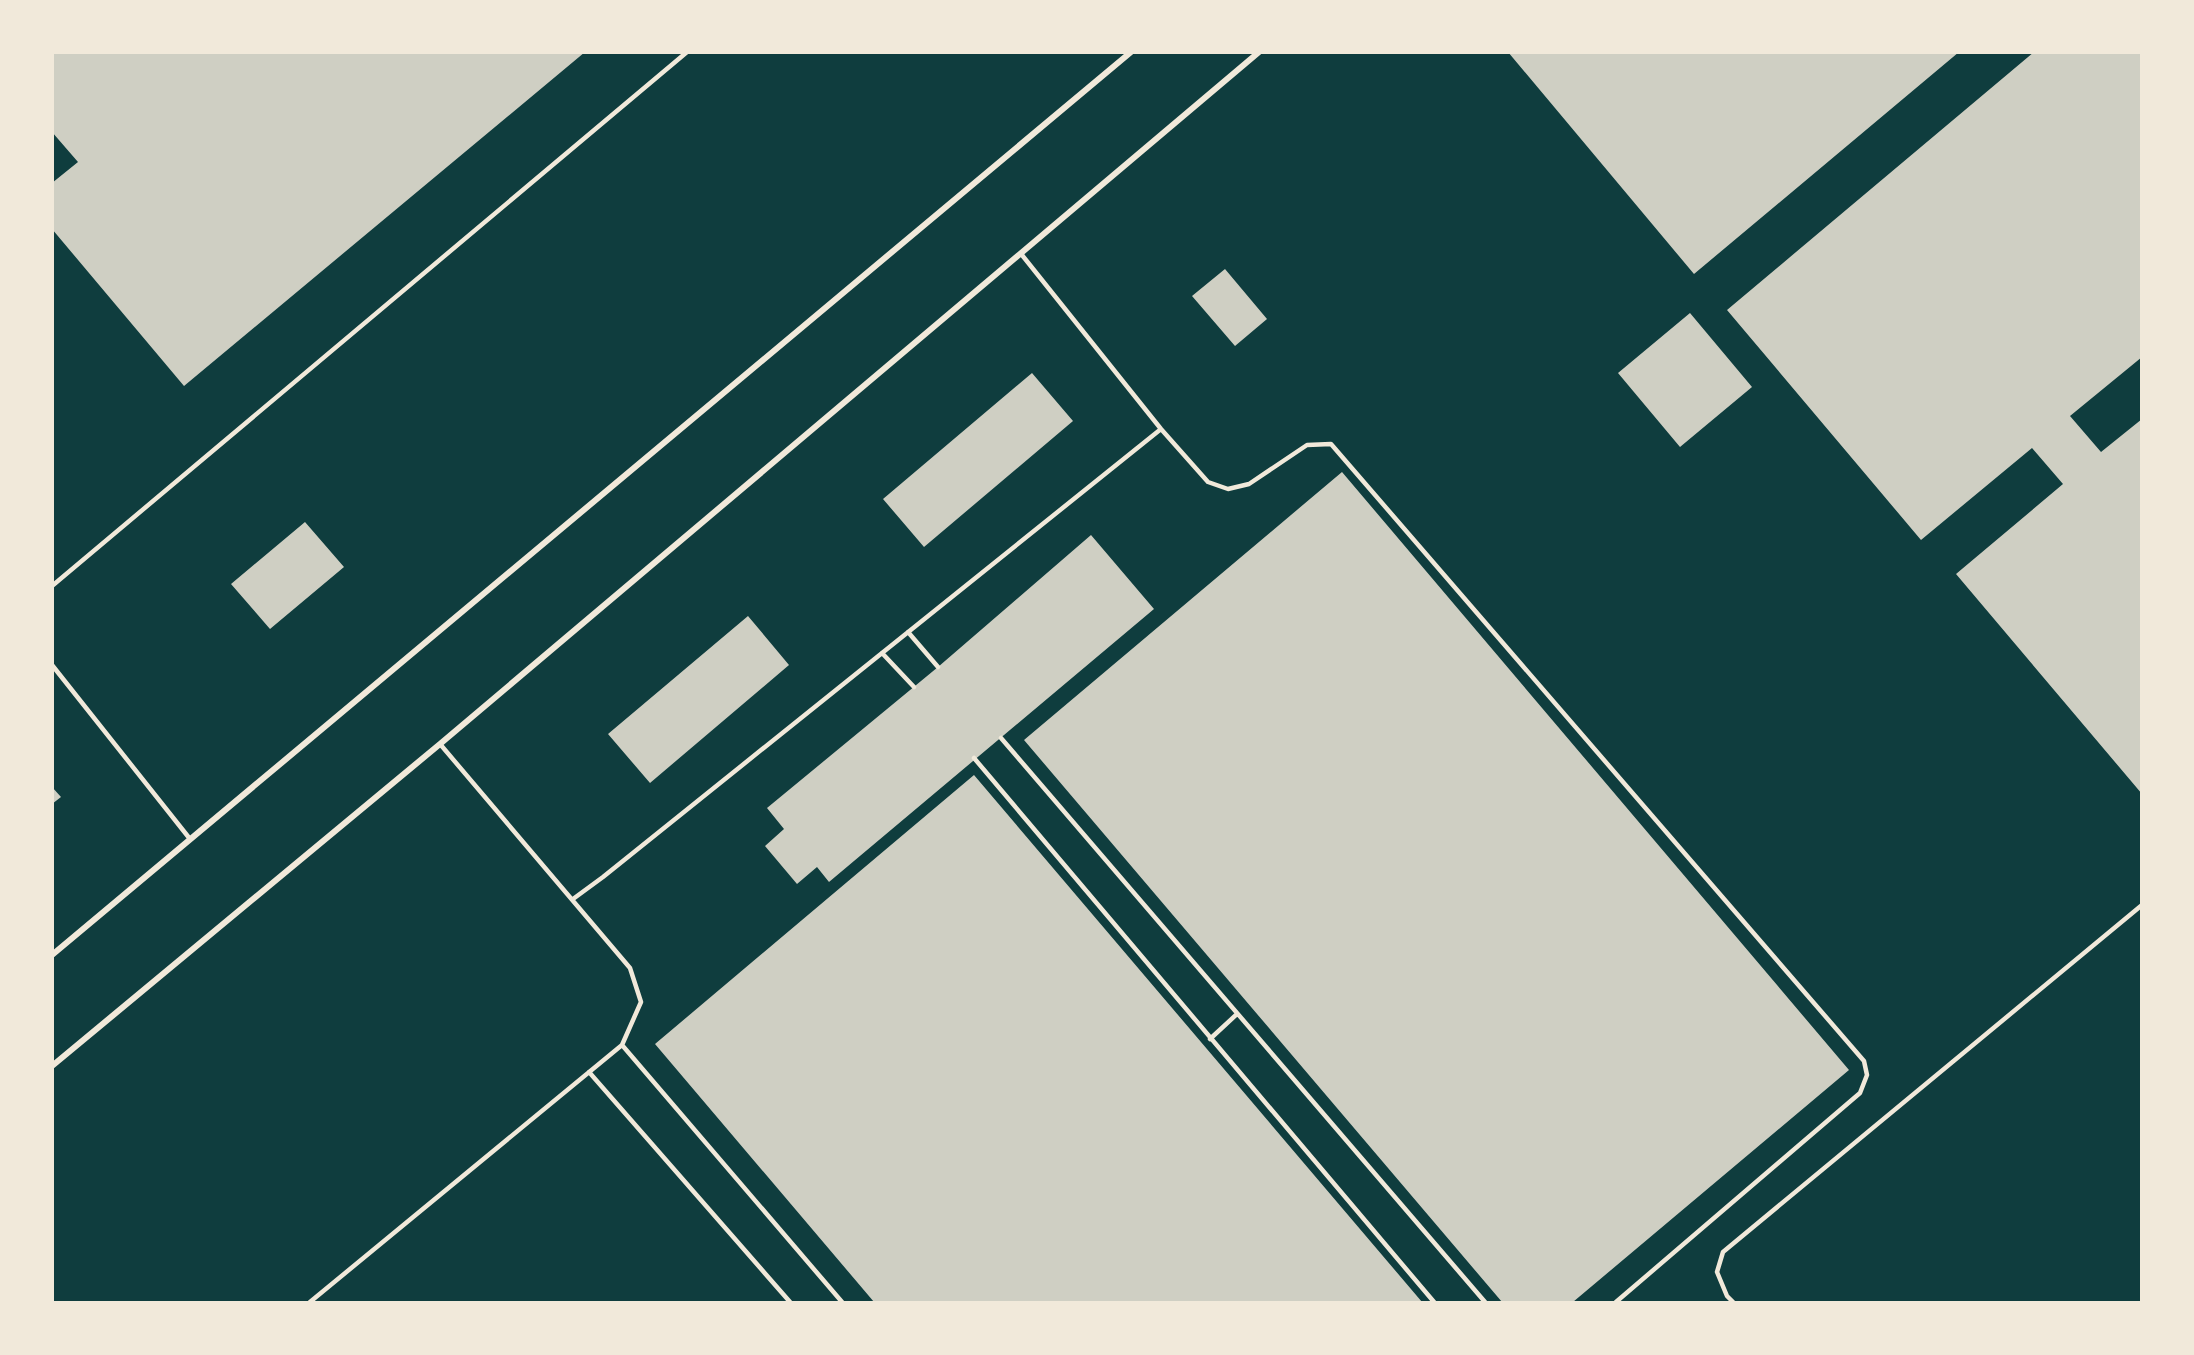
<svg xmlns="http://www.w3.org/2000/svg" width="2194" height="1355" font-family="'Archivo Narrow',sans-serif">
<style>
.building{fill:#cfcfc3}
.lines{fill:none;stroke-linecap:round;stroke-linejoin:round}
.service{stroke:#f1e9da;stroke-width:4.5}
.minor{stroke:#f1e9da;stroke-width:6}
</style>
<rect width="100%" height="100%" fill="#0f3d3e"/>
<path class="building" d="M52 52H585L184 386 52 229V183L78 162 52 132Z
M1508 52H1959L1694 274Z
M2034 52H2142V357L2070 416 2101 452 2142 419V794L1956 574 2063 484 2032 448 1921 540 1727 310Z
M1225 269 1267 319 1235 346 1192 296Z
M1690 313 1752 387 1680 447 1618 373Z
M1032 373 1073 421 924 547 883 499Z
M1342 472 1849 1070 1573 1302H1502L1024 740Z
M305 522 344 567 270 629 231 584Z
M1091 535 1154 609 829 882 817 867 797 884 765 846 784 829 767 808 938 667Z
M748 616 789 665 650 783 608 734Z
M974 775 1422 1302H874L655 1044Z
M52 787 61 797 52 804Z"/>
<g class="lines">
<path class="service" d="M1022 255 1161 429 1208 482 1228 489 1249 484 1307 445 1331 444 1864 1061 1867 1075 1860 1093 1616 1302
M52 586 687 52
M908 632 938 667
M882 653 914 687
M52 665 190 839
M1001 738 1485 1302
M974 758 1434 1302
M573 899 603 877 1161 429
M1210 1039 1237 1014
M622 1045 842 1302
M589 1072 790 1302
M310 1302 622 1045 641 1002 630 968 440 744
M1733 1302 1727 1296 1717 1272 1723 1252 2142 905"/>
<path class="minor" d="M52 955 1131 52
M52 1066 440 744 1259 52"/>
</g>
<rect width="2194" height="1355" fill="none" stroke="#f1e9da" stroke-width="108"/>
</svg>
